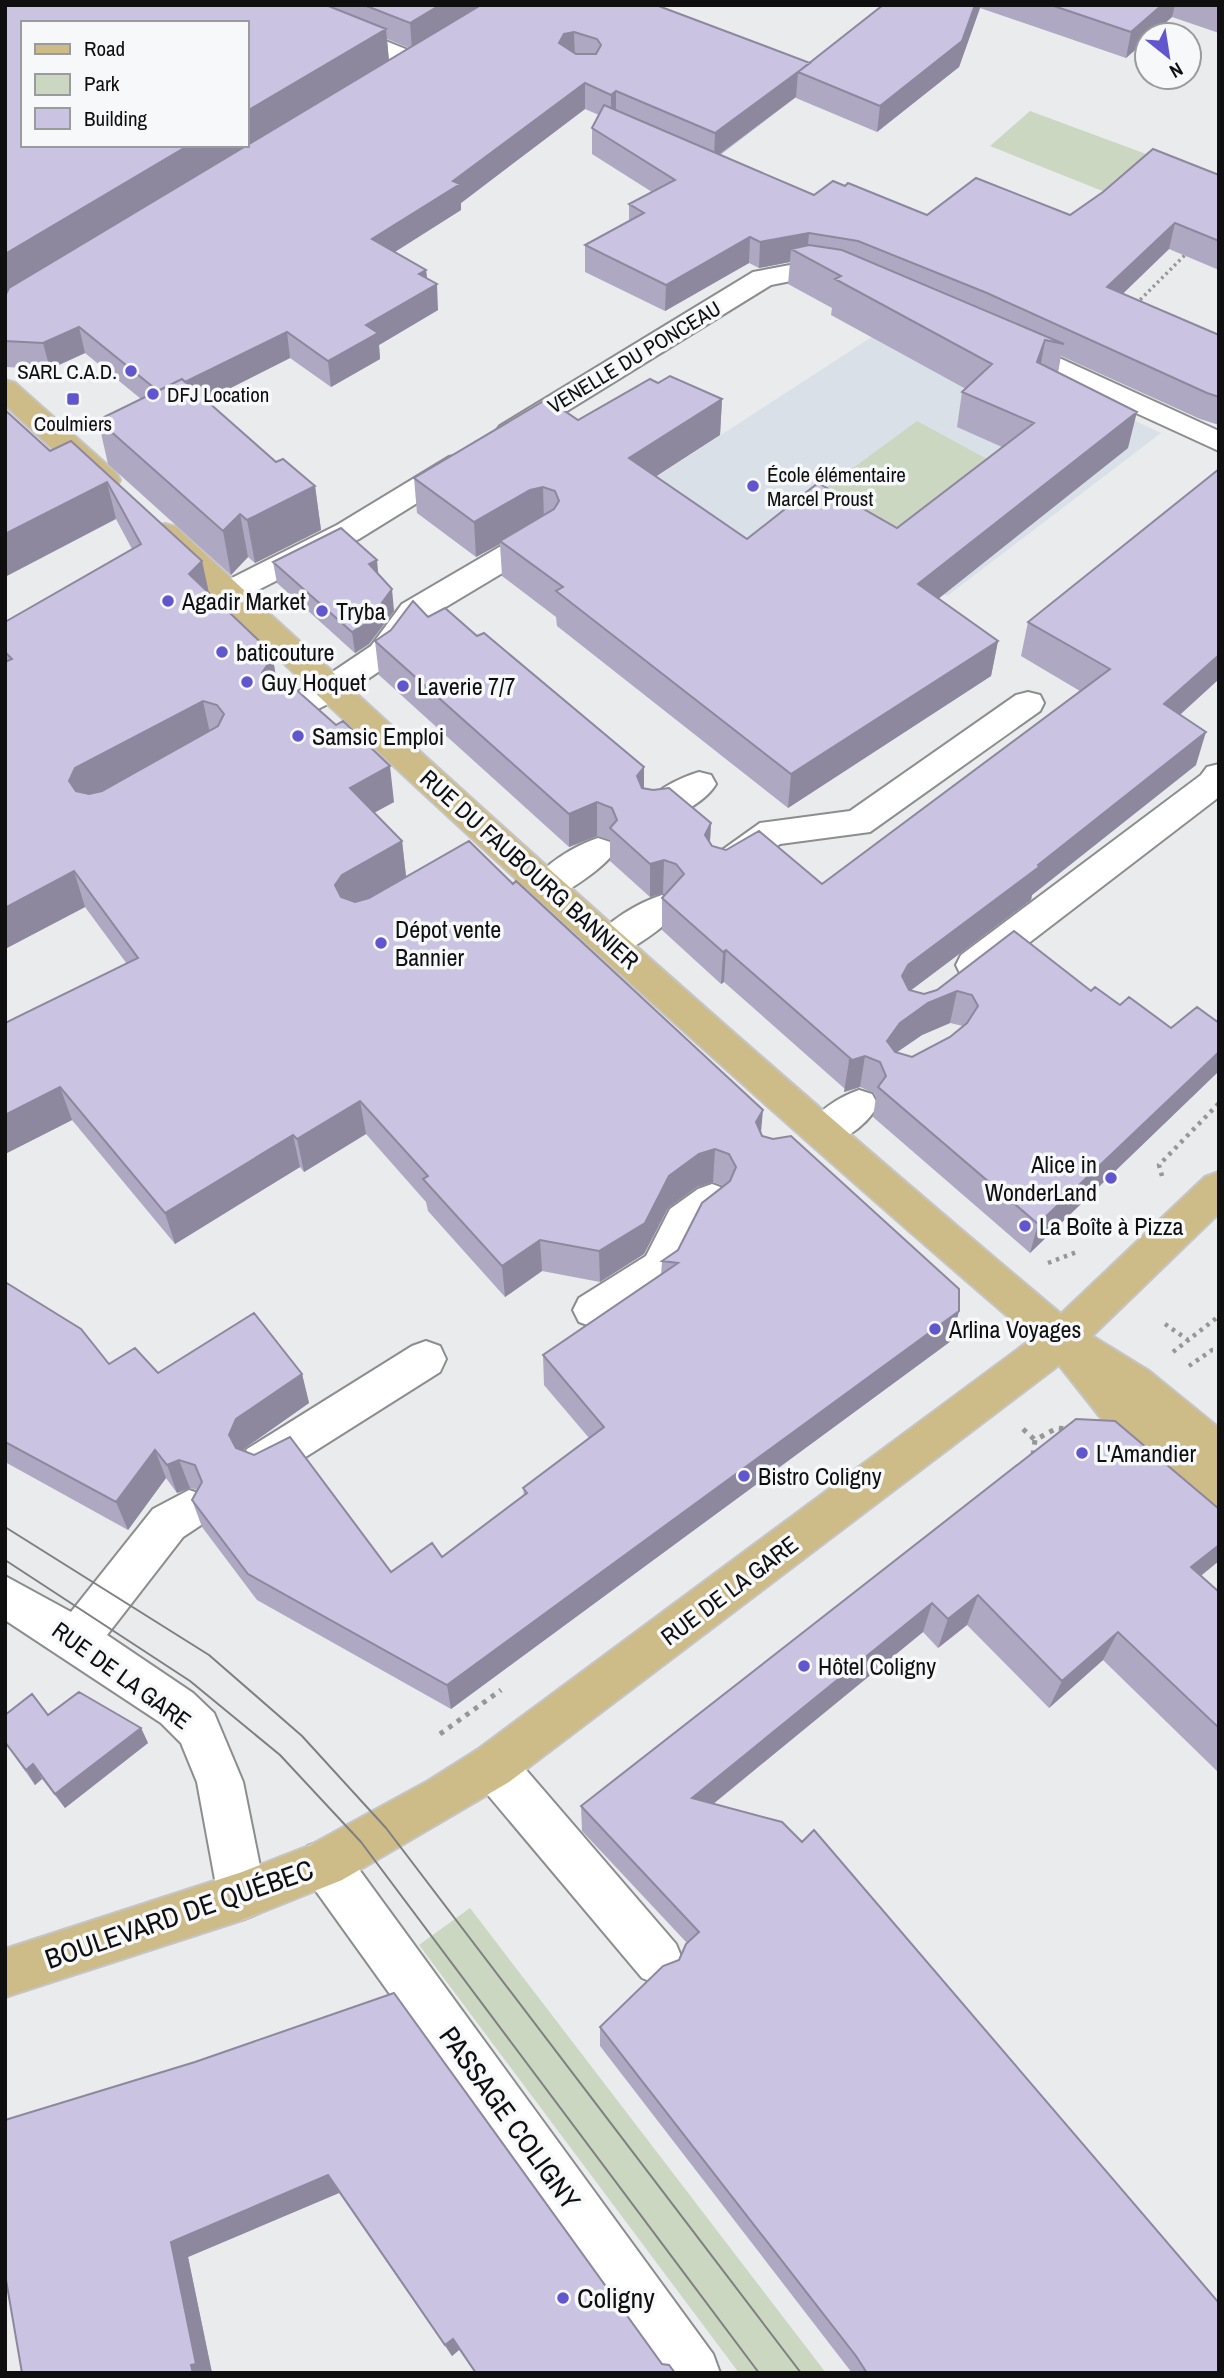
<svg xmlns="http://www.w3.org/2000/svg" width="1224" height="2378" font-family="'Archivo Narrow',sans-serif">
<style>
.built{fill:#d9e0e7}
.green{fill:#cbd7c1}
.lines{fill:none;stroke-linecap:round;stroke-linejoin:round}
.minor-casing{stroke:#8c8d8e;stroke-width:4}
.major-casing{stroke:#c5c5c6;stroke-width:4}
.path-far2{stroke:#979798;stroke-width:3.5;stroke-dasharray:2.5 3.5;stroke-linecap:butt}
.path-far1{stroke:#979798;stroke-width:4.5;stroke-dasharray:3.5 5;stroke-linecap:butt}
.path{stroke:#979798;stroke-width:5;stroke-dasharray:4.5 6;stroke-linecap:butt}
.minor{fill:#fff;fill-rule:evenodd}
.major{fill:#cdbc88;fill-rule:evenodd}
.tram{stroke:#7f7f80;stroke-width:2}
.wall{fill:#aea8c2;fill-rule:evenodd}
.shaded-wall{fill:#8d889e}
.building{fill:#cac3e2;stroke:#8d889e;stroke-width:2;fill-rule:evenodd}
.poi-dot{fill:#6256cf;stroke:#f7f8fa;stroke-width:2.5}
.labels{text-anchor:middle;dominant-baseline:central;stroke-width:7;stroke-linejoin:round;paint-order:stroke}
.far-street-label{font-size:21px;fill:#0f0f10;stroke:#f7f8fa}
.far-poi-label{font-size:21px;fill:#0f0f10;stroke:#f7f8fa;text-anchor:start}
.poi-label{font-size:24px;fill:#0f0f10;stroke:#f7f8fa;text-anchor:start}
.street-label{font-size:24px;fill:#0f0f10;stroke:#f7f8fa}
.near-street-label{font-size:28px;fill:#0f0f10;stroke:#f7f8fa}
.near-poi-label{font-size:28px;fill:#0f0f10;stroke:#f7f8fa;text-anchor:start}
</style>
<rect width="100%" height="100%" fill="#eaebec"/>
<path class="built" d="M901 318 973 346 1161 433 947 596 813 515 766 552 551 542 420 618 447 641 383 679 340 640 547 519 578 528Z"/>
<path class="green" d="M1030 111 1219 181 1120 198 990 146Z
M917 421 998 465 897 543 815 496Z
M470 1908 826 2373H739L419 1945Z"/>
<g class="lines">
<g class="minor-casing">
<path id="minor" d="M262 5H296L423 56 426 61 423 66H405L266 10Z
M806 262 849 269 853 275 849 281 839 283 806 278 771 285 520 440 510 442 500 440 495 433 500 426 753 272Z
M1011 336 1219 431V451L1001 351 997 345 1001 339Z
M459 455 469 457 474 464 469 471 359 539 240 599 229 602 218 599 213 592 218 585 337 525 449 457Z
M543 525 554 528 558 535 554 542 424 620 393 662 341 697 299 719 287 722 275 719 271 711 275 703 319 681 371 646 402 604 532 528Z
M1028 692 1040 695 1044 703 1040 711 870 832 780 844 735 876 723 880 711 876 706 867 711 858 760 823 850 811 1016 695Z
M1219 764V797L987 975 974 979 961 975 956 965 961 955 1201 775 1207 767Z
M699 772 711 775 716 784C705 803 665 826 644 820L639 811C649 793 679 778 699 772Z
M598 838 610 842 615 851C607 865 568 893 552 897 546 898 542 896 536 894L531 885C542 865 576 845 598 838Z
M662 895 674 899 680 908C672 922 632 951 615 955 609 957 605 955 598 953L593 943C604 922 640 902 662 895Z
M859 1090 872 1094 878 1105C866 1127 835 1150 811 1142L805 1131C815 1112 839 1097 859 1090Z
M712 1184 726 1189 731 1200 726 1211 698 1233 674 1280 607 1322 593 1327 579 1322 573 1310 579 1298 646 1256 670 1209 698 1189Z
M426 1341 440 1346 446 1359 440 1372 277 1475 262 1481 247 1475 241 1462 247 1449 412 1346Z
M189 1490 204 1495 210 1509 204 1523 183 1537 107 1635 193 1693 214 1713 243 1782 266 1896 259 1913 242 1920 225 1913 218 1896 197 1782 181 1743 161 1723 5 1620V1576L71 1612 153 1509Z
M493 1744 509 1750 676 1944 683 1961 676 1978 659 1985 642 1978 477 1782 470 1766 477 1750Z
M325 1840 342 1846 713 2354 720 2373H662L308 1880 302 1863 308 1846Z"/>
</g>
<g class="major-casing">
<path id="major" d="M5 380 15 383 116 473 120 480 116 487 105 490 94 487 5 405Z
M165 524 176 527C465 796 759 1061 1061 1314L1205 1177 1219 1172V1213L1092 1336 1149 1371 1219 1428V1516L1204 1511 1112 1432 1059 1365 509 1782 342 1880 242 1920 5 1997V1949L242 1872 311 1845 428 1781 477 1750 1033 1338C733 1081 441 813 154 541L150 534 154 527Z"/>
</g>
<path class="path-far2" d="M1136 304 1187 253"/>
<path class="path-far1" d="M1162 1176 1159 1165 1219 1103
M1048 1263 1079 1251
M1165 1324 1188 1340
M1173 1352 1219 1316
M1189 1366 1212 1350H1219"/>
<path class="path" d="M1023 1429 1035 1440
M1033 1455 1035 1440 1057 1428 1068 1429
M440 1734 501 1690"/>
<use href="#minor" class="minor"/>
<use href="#major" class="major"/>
<path class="tram" d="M5 1527 209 1655 302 1736 386 1828 801 2373
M5 1560 190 1681 280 1755 361 1842 759 2373"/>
</g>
<path class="wall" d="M5 5H664L661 7 810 64 883 5H1219V33L1172 17 1152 35H1147L1126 58 980 8 959 67 877 132 796 98V97L720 155 814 195 927 215H1070L1219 175V270L1169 249 1122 294 1219 335V425L1200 419 1061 356 1058 373 1128 448 938 598 998 641 991 676 788 808 557 626 556 617 502 576 500 544 476 557 417 513 414 478 578 420 658 383 722 399 720 435 655 476 747 539 897 528 1002 447 957 427 962 392 966 389 831 315 832 308 788 284 790 262 759 268 749 263 665 311 585 272V245L629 221V204L652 192 592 154V128L599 115 585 109 461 203V210L395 252 426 270 427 278 438 310 379 345 380 359 331 387 290 358 206 400 276 462 315 486 321 530 255 563 248 557 231 575 108 464 98 420 141 399 85 353 50 369 5 367V296L7 292 5 293ZM387 39 409 48 389 60Z
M71 441 202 561 209 593 272 653 278 688 394 802 374 813 402 841 406 876 761 1133 762 1136 959 1311 951 1341 451 1709 257 1600 202 1527 192 1500 198 1490 190 1488 177 1493 166 1478 128 1530 5 1462V1282L109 1364 158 1373 302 1374 309 1403 245 1448 243 1451 391 1572 442 1557 524 1496 523 1488 589 1438 544 1385 543 1355 661 1275 662 1261 678 1250 724 1186 713 1182 697 1187 668 1208 644 1254 600 1282 542 1271 505 1297 428 1211 426 1202 366 1134 304 1172 300 1167 175 1244 72 1120 5 1154 127 964 85 907 5 949V622L132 549 116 519 50 451Z
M1219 469V679L1180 715 1196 765 1032 895 1031 900 911 990 924 994 937 990 1091 991 1171 1028 1219 1023V1071L1030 1253 873 1117 876 1097 874 1093 860 1087 844 1092 845 1089 724 982 721 984 662 930V898L666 894 663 893 650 897 610 861V840L597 836 569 847 379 675 375 641 428 617 477 636 644 767V788L711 823 710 843 712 846 822 884 1080 691 1021 656 1028 622ZM950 1023 963 1026 950 1037 912 1057 896 1053 922 1035Z
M273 562 379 575 394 611 369 644 355 653 277 583Z
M1076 1419 1201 1576 1219 1592V1773L1103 1660 1049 1708 967 1625 938 1648 923 1632 713 1803 1219 2373H852L600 2046V2027L679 1960 687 1943 582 1831 581 1806Z
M48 1715 141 1728 148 1743 65 1808 42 1779 35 1785 5 1743Z
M195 2062 662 2364 675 2373H475L459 2350 452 2356 339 2193 188 2257 212 2373H22Z"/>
<path class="shaded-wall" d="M440 5H485L412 49 410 23Z
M975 5H980V8L959 67 877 132 880 106Z
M1162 5H1175L1172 17 1152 35H1147V40L1126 58 1131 32Z
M386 29 389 62 5 293V254L189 145H247V111Z
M574 32 575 58 559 43 564 34Z
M810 63 798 72 796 97 714 158 715 133Z
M585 83V109L461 203V210L374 265 372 239 453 181Z
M616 91V117L611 120V95Z
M1175 223 1169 249 1102 314 1107 287Z
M809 233 807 257 791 249 790 262 759 268 760 242Z
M750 237 749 263 665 311 666 285Z
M426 270 428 289 437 284 438 310 379 345 380 359 331 387 328 361 419 274Z
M79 327 85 353 50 369 43 343Z
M287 332 290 358 167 420 161 394Z
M1045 340 1039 375 1037 362Z
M722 399 720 435 629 494V458Z
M1137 412 1128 448 913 619 918 584Z
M107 482 116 519 5 577V534Z
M315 486 321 530 255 563 247 520Z
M543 487 544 522 500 541V544L476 557 474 522 530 490Z
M240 514 248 557 231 575 223 531Z
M377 560 379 581 369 564Z
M202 561 210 598 189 574Z
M392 589 394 611 369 644 355 653 352 632Z
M998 641 991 676 788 808 791 774Z
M272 653 278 690 269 710 262 673 263 659Z
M1219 655V679L1154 738 1164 704Z
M203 701 211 738 80 816 69 781 75 768Z
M1206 732 1196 765 1032 895 1031 900 902 997V976L908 965Z
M390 766 394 802 355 823 350 788Z
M644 767V801L637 776Z
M597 802V836L569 847V814Z
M711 823 709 856 705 835Z
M402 841 406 876 341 920 335 885 342 875Z
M664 860 663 893 650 897V864Z
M74 871 85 907 5 949V908Z
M726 950 724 982 721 984 723 952Z
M957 991 950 1023 922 1035 894 1054 887 1041 900 1023 928 1003Z
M1219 1052V1071L1030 1253 1038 1224Z
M865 1056 860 1087 844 1092 849 1061Z
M60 1087 72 1120 5 1154V1115Z
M360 1101 366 1134 304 1172 297 1139Z
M763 1110 760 1143 756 1122Z
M293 1135 300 1167 175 1244 165 1213Z
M715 1149 713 1182 697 1187 668 1208 644 1254 600 1282 599 1251 669 1176 699 1154Z
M540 1240 542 1271 505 1297 502 1266Z
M959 1311 951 1341 451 1709 447 1685Z
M302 1374 309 1403 245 1448 239 1463 229 1435 236 1419Z
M155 1450 166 1478 128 1530 116 1502Z
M179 1460 190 1488 177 1493 167 1465Z
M1219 1545V1561L1175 1597 1191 1567Z
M978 1595 967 1625 938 1648 948 1619Z
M932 1603 923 1632 690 1823 692 1798Z
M1118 1632 1103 1660 1049 1708 1062 1681Z
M141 1728 148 1743 65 1808 55 1794Z
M33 1764 42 1779 35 1785 26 1770Z
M328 2175 339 2193 188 2257 212 2373H193L171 2242Z
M453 2339 459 2350 452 2356 445 2345Z"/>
<path class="building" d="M5 5H326L386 29 247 111V23H23V145H189L5 254Z
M364 5H440L410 23Z
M481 5H656L810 63 715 133 616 91 611 95 585 83 453 181 460 184 372 239 426 270 419 274 437 284 366 325 378 333 328 361 287 332 185 382 182 379 158 391 79 327 43 343 5 341V296L9 288ZM574 32 597 39 601 45 596 54H576L559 43 564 34Z
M883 5H975L962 41 880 106 798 72Z
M1051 5H1162L1131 32Z
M604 105 814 195 833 181 845 186 848 183 927 215 976 178 1070 215 1103 192 1153 149 1219 175V241L1175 223 1107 287 1219 335V397L1207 393 987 293 858 241 809 233 760 242 750 237 666 285 585 245 644 213 629 204 675 180 592 128Z
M809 245 842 250 1064 344 1045 340 1037 362 1137 412 918 584 998 641 791 774 556 591 563 587 500 541 554 509 559 501 555 491 543 487 530 490 474 522 414 478 547 399 578 420 650 379 658 383 670 376 722 399 629 458 747 539 818 483 897 528 1034 423 962 392 992 364 835 279 841 276 791 249Z
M182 379 276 462 283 459 315 486 247 520 240 514 223 531 98 420Z
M5 410 50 451 71 441 202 561 189 574 272 653 263 659 268 664 262 673 266 684 280 688 292 686 336 725 343 721 390 766 350 788 402 841 342 875 335 885 341 897 355 902 369 898 469 841 513 884 516 881 763 1110 756 1122 762 1136 773 1139 791 1136 959 1289V1311L447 1685 248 1574 192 1500 202 1482 195 1465 179 1460 167 1465 155 1450 116 1502 5 1442V1282L81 1329 109 1364 135 1348 158 1373 254 1313 302 1374 236 1419 229 1435 236 1448 254 1455 290 1437 391 1572 432 1543 442 1557 527 1493 523 1488 604 1427 543 1355 678 1263 662 1261 678 1250 702 1203 730 1181 736 1167 729 1154 715 1149 699 1154 669 1176 645 1223 599 1251 540 1240 502 1266 423 1179 428 1176 360 1101 297 1139 293 1135 165 1213 60 1087 5 1115V1023L138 958 74 871 5 908V662L12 659 5 652V622L141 544 107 482 5 534ZM203 701 217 705 224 714 218 726 102 791 89 794 76 791 69 781 75 768Z
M1219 469V655L1164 704 1206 732 1038 865 1039 867 908 965 902 976 909 990 924 994 937 990 1014 931 1091 991 1095 987 1120 1005 1129 997 1171 1028 1197 1007 1219 1023V1052L1038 1224 878 1087 886 1076 880 1062 865 1056 849 1061 851 1059 726 950 723 952 662 898 684 874 676 864 664 860 650 864 610 828 617 820 612 808 597 802 569 814 375 641 391 630 413 601 428 617 445 608 477 636 484 633 644 767 637 776 642 788 653 790 669 788 711 823 705 835 712 846 726 850 759 831 822 884 1110 669 1028 622ZM957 991 972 995 978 1006 967 1023 950 1037 912 1057 895 1052 887 1041 900 1023 928 1003Z
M341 528 377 560 369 564 392 589 367 623 352 632 273 562Z
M1076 1419 1115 1421 1219 1509V1545L1191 1567 1219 1592V1728L1118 1632 1062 1681 978 1595 948 1619 932 1603 692 1798 782 1822 802 1842 814 1830 1219 2303V2373H867L856 2356 600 2027 663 1966 679 1960 686 1944 699 1932 581 1806Z
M79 1692 141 1728 55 1794 33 1764 26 1770 5 1742V1715L32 1694 48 1715Z
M394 1993 662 2364 669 2365 675 2373H476L453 2339 445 2345 328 2175 171 2242 196 2364 191 2365 193 2373H22L5 2274V2120L195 2062Z"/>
<g class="poi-dot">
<circle cx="131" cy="371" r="7"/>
<circle cx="153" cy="394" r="7"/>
<rect x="66" y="392" width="14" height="14" rx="3.5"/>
<circle cx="753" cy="486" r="7"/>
<circle cx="168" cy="601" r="7"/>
<circle cx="322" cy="611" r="7"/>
<circle cx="222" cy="652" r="7"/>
<circle cx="247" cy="682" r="7"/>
<circle cx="403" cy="686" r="7"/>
<circle cx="298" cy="736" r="7"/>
<circle cx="381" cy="943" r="7"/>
<circle cx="1111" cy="1178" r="7"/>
<circle cx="1025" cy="1226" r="7"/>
<circle cx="935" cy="1329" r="7"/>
<circle cx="1082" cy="1453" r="7"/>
<circle cx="744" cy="1476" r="7"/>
<circle cx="804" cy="1666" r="7"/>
<circle cx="563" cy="2298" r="7"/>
</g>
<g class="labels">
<g class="far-street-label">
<text transform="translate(634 357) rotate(-31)">VENELLE DU PONCEAU</text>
</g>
<g class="far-poi-label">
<text x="117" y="371" text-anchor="end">SARL C.A.D.</text>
<text x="167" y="394">DFJ Location</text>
<text x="73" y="423" text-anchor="middle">Coulmiers</text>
<text x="767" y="474">École élémentaire<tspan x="767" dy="24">Marcel Proust</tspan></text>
</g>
<g class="poi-label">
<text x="182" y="601">Agadir Market</text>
<text x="336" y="611">Tryba</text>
<text x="236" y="652">baticouture</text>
<text x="261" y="682">Guy Hoquet</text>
<text x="417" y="686">Laverie 7/7</text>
<text x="312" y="736">Samsic Emploi</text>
<text x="395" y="929">Dépot vente<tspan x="395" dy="28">Bannier</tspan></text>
<text x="1097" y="1164" text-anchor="end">Alice in<tspan x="1097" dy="28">WonderLand</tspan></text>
<text x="1039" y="1226">La Boîte à Pizza</text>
<text x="949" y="1329">Arlina Voyages</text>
<text x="1096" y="1453">L'Amandier</text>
<text x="758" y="1476">Bistro Coligny</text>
<text x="818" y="1666">Hôtel Coligny</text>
</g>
<g class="street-label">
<text transform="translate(530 869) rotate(42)">RUE DU FAUBOURG BANNIER</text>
<text transform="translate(729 1590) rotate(-37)">RUE DE LA GARE</text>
<text transform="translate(122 1675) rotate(36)">RUE DE LA GARE</text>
</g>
<g class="near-street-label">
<text transform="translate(179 1914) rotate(-19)">BOULEVARD DE QUÉBEC</text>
<text transform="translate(510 2118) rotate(54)">PASSAGE COLIGNY</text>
</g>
<g class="near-poi-label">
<text x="577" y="2298">Coligny</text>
</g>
</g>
<rect width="1224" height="2378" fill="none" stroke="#0f0f10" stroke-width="14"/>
<rect x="21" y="21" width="228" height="126" fill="#f7f8fa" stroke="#9a9b9c" stroke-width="2"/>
<rect x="35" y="44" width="35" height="10" fill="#cdbc88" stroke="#9a9b9c" stroke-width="2"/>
<text x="84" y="56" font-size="21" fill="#0f0f10">Road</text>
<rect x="35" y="74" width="35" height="21" fill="#cbd7c1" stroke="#9a9b9c" stroke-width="2"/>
<text x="84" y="91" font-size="21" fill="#0f0f10">Park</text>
<rect x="35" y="108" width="35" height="21" fill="#cac3e2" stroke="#9a9b9c" stroke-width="2"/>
<text x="84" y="126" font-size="21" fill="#0f0f10">Building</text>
<g transform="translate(1168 56) rotate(150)"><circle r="33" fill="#f7f8fa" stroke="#9a9b9c" stroke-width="2"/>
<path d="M0-5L12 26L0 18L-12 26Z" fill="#6256cf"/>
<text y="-10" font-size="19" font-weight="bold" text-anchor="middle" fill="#0f0f10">N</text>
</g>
</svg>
